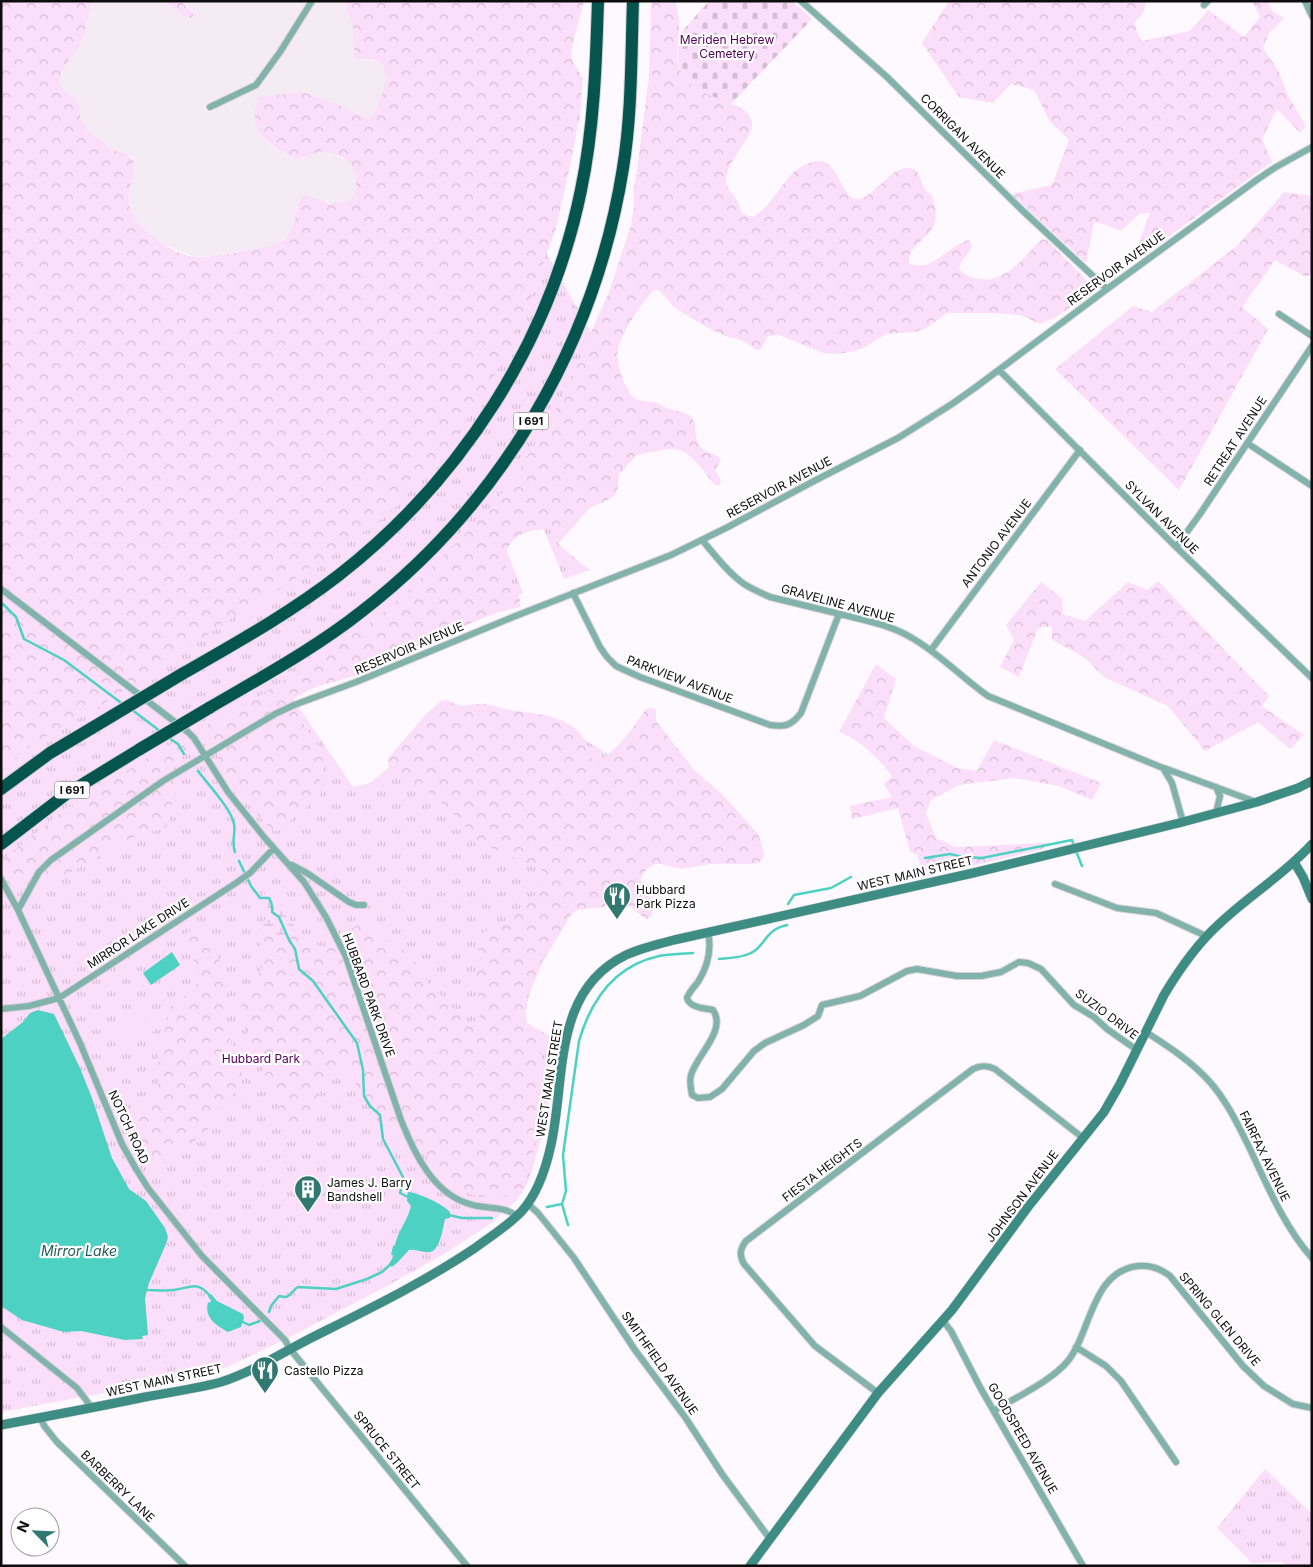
<svg xmlns="http://www.w3.org/2000/svg" width="1313" height="1567" font-family="Inter,sans-serif">
<style>
.built{fill:#f5ebf5}
.grass{fill:url(#grass-tufts)}
.forest{fill:url(#forest-crowns)}
.wetland{fill:url(#wetland-marsh)}
.cemetery{fill:url(#cemetery-stones)}
.pitch{fill:#fbdefa}
.water{fill:#4cd1c3}
.lines{fill:none;stroke-linecap:round;stroke-linejoin:round}
.stream{stroke:#4cd1c3;stroke-width:2.5}
.street-casing{stroke:#d8d3d8;stroke-width:8}
.secondary-casing{stroke:#d8d3d8;stroke-width:10}
.highway-casing{stroke:#d8d3d8;stroke-width:14}
.street{stroke:#81b2ab;stroke-width:6}
.secondary{stroke:#3e8d84;stroke-width:9}
.highway{stroke:#05554e;stroke-width:12}
.highway-bridge-casing{stroke:#d8d3d8;stroke-width:14;stroke-linecap:butt}
.highway-bridge{stroke:#05554e;stroke-width:12}
.labels{text-anchor:middle;dominant-baseline:central;stroke-width:4.5;stroke-linejoin:round;paint-order:stroke}
.shield{fill:#fff;stroke:#565656;stroke-width:1}
.shield-label{font-size:11px;font-weight:bold;fill:#0e0d0e}
.park-label{font-size:12px;fill:#520055;stroke:#fff}
.street-label{font-size:12px;fill:#0e0d0e;stroke:#fff}
.poi-label{font-size:12px;fill:#0e0d0e;stroke:#fff;text-anchor:start}
.water-label{font-size:14px;font-style:italic;fill:#265d57;stroke:#fff}
</style>
<defs>
<pattern id="grass-tufts" width="24" height="20" patternUnits="userSpaceOnUse" patternTransform="scale(1.25)"><rect width="24" height="20" fill="#fbdefa"/><path d="M3 7l-1-3M5 7V3M7 7l1-3M15 17l-1-3M17 17v-4M19 17l1-3" fill="none" stroke="#d6bdd5"/></pattern>
<pattern id="forest-crowns" width="20" height="18" patternUnits="userSpaceOnUse" patternTransform="scale(1.25)"><rect width="20" height="18" fill="#fbdefa"/><path d="M2 6a3 3 0 1 1 6 0M12 15a3 3 0 1 1 6 0" fill="none" stroke="#d6bdd5"/></pattern>
<pattern id="wetland-marsh" width="20" height="14" patternUnits="userSpaceOnUse" patternTransform="scale(1.25)"><rect width="20" height="14" fill="#fbdefa"/><path d="M1 5h8M5 5V1M11 12h8M15 12V8" fill="none" stroke="#d6bdd5"/></pattern>
<pattern id="cemetery-stones" width="16" height="16" patternUnits="userSpaceOnUse" patternTransform="scale(1.25)"><rect width="16" height="16" fill="#fbdefa"/><path d="M2 7V4a2 2 0 0 1 4 0v3zM10 15v-3a2 2 0 0 1 4 0v3z" fill="#d6bdd5"/></pattern>
</defs>
<rect width="100%" height="100%" fill="#fef9fe"/>
<path class="built" d="M92 1H161L172 7 183 16 188 18 193 17 189 9 180 1H345L354 31V56L361 60 377 61 382 64 385 69V87L384 94 373 116 368 118 362 117 343 107 303 92 261 97 255 117 259 130 267 142 276 149 295 159 322 151 346 159 352 166 356 181V190L354 195 344 202 335 204 322 202 305 195 297 208 296 219 289 234 280 242 270 247 216 256 194 257 161 243 151 236 136 222 130 210 128 192 134 168 132 157 121 152 112 150 86 129 80 119V108L71 96 60 86V78L65 65 75 51 82 39Z"/>
<path class="grass" d="M1 1H92C87 16 86 34 78 47 70 60 57 71 60 86L77 102 80 108V119L86 129 112 150 126 154 133 160C136 179 123 192 131 212 138 230 176 257 195 257 212 258 229 254 245 251 257 249 271 248 282 241 300 228 293 203 305 195L329 204 344 202 351 198 356 190V181L352 166 346 159 341 156 322 151 295 159C278 149 254 138 255 114 255 109 257 103 258 98L261 97 303 92 343 107 362 117 368 118 373 116C380 104 395 68 377 61 368 57 361 62 354 56V31L345 1 532 228 651 438 558 544 589 570 564 579 541 523 502 538 523 593 510 598 514 605 309 690 293 699 353 787 370 783 389 767 553 719 607 754 691 817 583 886 540 968 519 1018 556 1040 544 1128 529 1180 525 1188 516 1201 490 1224 444 1254 387 1286 286 1339 227 1367 195 1376 1 1412Z
M1265 1469 1312 1514V1566H1287L1282 1562 1252 1563 1217 1528Z"/>
<path class="forest" d="M1 1H92C87 16 86 34 78 47 70 60 57 71 60 86L77 102 80 108V119L86 129 112 150 126 154 133 160C136 179 123 192 131 212 138 230 176 257 195 257 212 258 229 254 245 251 257 249 271 248 282 241 300 228 293 203 305 195L329 204 344 202 351 198 356 190V181L352 166 346 159 341 156 322 151 295 159C278 149 254 138 255 114 255 109 257 103 258 98L261 97 303 92 343 107 362 117 368 118 373 116C380 104 395 68 377 61 368 57 361 62 354 56V31L345 1H584L571 51 573 62 583 78 580 116 569 171 556 228 514 343 499 366 482 399 435 463 398 505 373 527 348 540 319 562 256 606 234 617 96 709 35 742 1 772Z
M161 1H180L194 14 191 18 183 16 172 7Z
M651 1H676C677 10 680 19 679 28 679 38 676 49 677 59 679 87 719 98 741 108 746 111 752 117 752 123 753 138 728 159 726 179 725 189 735 194 738 203 740 206 741 210 742 214L753 217C780 202 784 166 817 161 839 158 841 202 859 199 875 197 895 161 913 169 923 173 919 189 932 195 935 204 938 219 933 227 926 241 907 246 909 263 930 275 948 245 969 240L972 245C970 254 961 259 959 268 963 275 971 278 979 279 998 282 1014 269 1027 255 1032 250 1036 243 1043 239L1048 241 1087 281 1088 286 1084 296 1080 300 1056 317 1040 324 1021 315 989 313H947L925 329 915 332 886 334 863 348 855 351 837 354 823 353 779 335 768 336 760 350 755 349 741 340 725 336 708 328 675 308 659 290H654C643 301 621 333 618 349 616 359 620 373 624 382 627 387 629 394 634 398 641 403 649 400 657 403 660 404 663 406 667 408 674 411 682 411 689 415 699 422 693 433 698 443 704 455 715 451 721 460L715 470 721 480 720 485H715C703 473 693 450 673 449 668 448 663 450 658 451 645 453 624 455 620 471 616 482 622 490 611 498 603 503 594 505 587 510 578 515 570 521 560 525 544 532 521 526 509 546 503 555 506 573 511 583 515 591 522 597 520 607L495 613 415 647 358 675 298 692 291 699 292 705 309 733 324 752 326 762 320 777 321 794 319 798 297 814 280 830 275 831 271 830 257 814 227 777 222 768 219 756 209 743C199 744 177 759 173 768L176 783 175 794 171 807 170 819 166 828 139 835 124 842 61 878C41 886 18 886 1 899V863L16 849 64 810 162 749 250 702 293 674 315 658 365 627 403 596 480 519 515 476 554 413 572 375 609 292 631 225 634 207V188L637 170 649 76Z
M949 1H1147L1143 13 1134 23 1141 41 1190 31 1208 10 1244 37 1260 17 1252 1H1268L1272 11 1284 18 1269 33 1263 48 1279 72 1287 94 1306 126 1300 133 1277 109 1262 139 1272 162 1136 260 1134 256 1150 213 1139 214 1121 231 1103 224 1094 222 1086 263 1011 194 1052 185 1069 140 1050 122 1034 90 1011 84 993 103 959 97 922 43Z
M1284 192 1312 196V274L1306 277 1275 260 1242 307 1268 329 1179 490 1055 369 1133 306 1152 312 1238 245Z
M1158 581 1269 696 1262 706 1304 735 1290 749 1258 722 1205 751 1168 706 1104 677 1084 657 1052 640V626L1038 628 1019 677 1000 667 1014 640 1006 625 1041 582 1062 598 1063 614 1085 621 1128 582 1147 590Z
M876 664 896 679 884 718 914 746 957 768 977 771 994 740 1101 783 1092 800 1059 786 1015 778 959 785 931 800 926 814 936 838 955 847 1047 843 1043 849 907 881 905 873 922 870 917 855 910 852 898 808 852 819 850 806 892 797 884 784 892 776C878 758 861 740 839 732Z
M447 700C452 702 457 705 462 706 469 706 477 703 485 704 493 705 502 709 511 710 535 714 560 714 579 732 587 741 587 753 594 762 612 758 636 724 646 709L651 708 656 710V721L695 771 721 793 758 834 762 845 764 855 762 860 758 863 753 864H710L681 869 660 864H655L647 869 640 879 652 900V915L648 919 643 917 631 907 621 905 577 910 569 917 564 927 540 964 530 989 526 1012 527 1023 540 1048 541 1059 535 1080 539 1117 534 1144V1161L532 1171 521 1191 517 1194 502 1197H480L459 1190 449 1183 433 1166 424 1153 417 1146 392 1133 388 1129 373 1111 344 1065H335L323 1082 298 1138H292L288 1132 244 1024 241 1005 257 986V978L264 962V958L259 937 261 927C265 929 265 933 269 935 279 939 291 931 301 936 311 940 320 950 333 946 347 941 350 921 367 924L406 952 418 965 431 988 444 998 468 1023 473 1025 479 1024 481 1007 474 976 481 934C486 929 492 931 499 928 506 925 512 919 517 914 529 901 544 891 543 872L539 868C520 859 498 852 480 842 472 837 469 832 464 825 453 813 434 796 421 787 410 780 382 774 389 757L428 712 441 701Z
M196 931 210 941 225 971 228 1000 226 1027 242 1074 240 1089 224 1102 213 1117 207 1130 192 1143 175 1150 157 1164C128 1160 133 1148 124 1126 126 1123 129 1120 132 1118 138 1114 144 1115 149 1109 163 1092 157 1072 159 1053 160 1035 171 1018 172 1000L191 994 201 977 193 959 183 943 187 932Z"/>
<path class="wetland" d="M266 893 282 907 301 936C292 934 272 938 267 933 265 931 263 929 261 927 269 912 272 912 262 896Z"/>
<path class="cemetery" d="M709 1H792L812 19 731 104C690 86 673 87 679 35Z"/>
<path class="pitch" d="M138 1008 154 1031 143 1038 128 1015Z
M124 1018 139 1040 128 1048 113 1025Z"/>
<path class="water" d="M172 952 180 965 151 985 143 973Z
M38 1010 54 1014 80 1068 92 1098 112 1158 129 1189 146 1201 165 1228 168 1237 166 1244 149 1283 145 1298 148 1335 142 1336 143 1339 125 1340 81 1331 64 1332 22 1320 1 1306V1039L23 1022 30 1013Z
M408 1192C419 1193 443 1204 450 1212V1218L445 1219C443 1227 440 1251 430 1252 423 1253 416 1249 409 1250L398 1262 392 1267 389 1264 394 1255H391L393 1246 395 1245C398 1231 408 1220 411 1206L407 1201Z
M211 1294 217 1301 243 1314 244 1318 241 1327 228 1332C216 1325 204 1318 208 1302L210 1303 211 1300 209 1298 208 1296Z"/>
<g class="lines">
<path class="stream" d="M1 604H3L16 617 24 639 64 660 124 705
M131 709 160 731
M169 738 178 744 184 754
M198 771C207 783 232 810 234 824 236 834 231 840 235 852
M1076 851 1082 866
M925 858 950 854 963 857 982 858 1072 840 1074 846
M239 861 251 886 260 898H269C272 903 273 906 272 912L279 917 289 940 295 949 299 969 313 981 357 1043 363 1070 364 1096 370 1106 380 1115 383 1139 404 1179 400 1193 410 1198
M788 904 794 895 831 888 851 877
M719 959C730 958 741 958 751 953 766 946 764 930 787 925
M547 1207 562 1204
M449 1215 462 1218H492
M568 1225 562 1204 566 1191 563 1155 579 1041C591 1000 614 966 659 956 670 954 682 954 693 953
M145 1290C154 1290 165 1291 174 1290 190 1288 197 1280 210 1296
M269 1312 271 1306 279 1296C281 1296 283 1297 285 1297 290 1297 294 1289 298 1287L336 1289 367 1279 382 1272 392 1263
M241 1321 249 1325 260 1321"/>
<g class="street-casing">
<path id="street" d="M801 1 887 77 1024 212 1107 289
M1305 1 1312 16
M1204 5 1208 1
M210 107 256 85 280 52 312 1
M1279 314 1312 336
M999 370 1176 547 1312 678
M1247 443 1312 486
M702 540C715 555 728 573 744 584 752 589 761 593 770 597 794 603 819 609 844 615 867 621 891 625 912 638 940 654 962 678 988 696L1163 768 1172 783 1183 822
M1176 547 1200 514 1312 346
M1 589 188 732 194 738 228 792 264 837 304 882 326 917 346 957 401 1120C414 1153 434 1196 473 1205 488 1209 504 1206 517 1216
M573 593 600 647 607 657 616 666 640 677 770 725C785 727 791 726 801 713L839 614
M931 650 1080 450
M1164 768 1256 802
M1216 787 1220 796 1216 813
M292 865 307 873 349 902 356 905H364
M1 879 18 910 80 1043 122 1144 136 1169 148 1188 202 1256 285 1340 290 1349 467 1566
M1055 884 1117 908 1156 913 1206 936
M18 910 39 872 51 860 163 781 275 714 294 705 356 682 513 617 671 555 726 528 816 480 898 438 952 404 976 387 1107 289 1258 179 1276 167 1312 147
M708 932C712 950 708 966 698 982 694 987 689 992 687 998 690 1008 704 1008 713 1010 727 1030 697 1055 691 1075 689 1082 691 1088 692 1095L698 1098 710 1097 722 1089 754 1051 765 1043 804 1025 818 1016 822 1005 860 996 907 971 917 969 957 976H981L1001 972 1019 962 1028 963 1041 969 1074 1005 1094 1017 1107 1029 1137 1050
M1 1009 29 1006 59 998 236 883 250 873 274 848
M1146 1032C1169 1047 1191 1061 1209 1081 1227 1101 1238 1125 1250 1149 1268 1187 1284 1226 1312 1258
M528 1204 538 1213 574 1258 635 1350 685 1417 722 1474 770 1539
M943 1321 951 1331 981 1389 1083 1566
M1 1327 77 1388 92 1408
M1076 1347 1106 1366 1121 1381 1176 1462
M878 1393 815 1346 744 1264C739 1255 740 1249 746 1241L973 1069C981 1065 987 1065 995 1069L1083 1138
M994 1411C1016 1397 1051 1381 1067 1362 1091 1334 1091 1271 1138 1266 1150 1265 1161 1269 1170 1276L1243 1366 1264 1386 1293 1404 1312 1408
M40 1418 45 1427 57 1442 185 1566"/>
</g>
<g class="secondary-casing">
<path id="secondary" d="M1294 862 1303 877 1312 899
M1 1425C49 1416 97 1407 145 1397 170 1392 196 1389 221 1382 252 1372 282 1353 311 1338 367 1310 423 1283 475 1248 491 1236 508 1226 522 1211 538 1193 546 1168 551 1145 566 1077 552 991 626 955 641 948 658 944 674 940L973 873 1179 823 1257 802 1298 788 1312 781
M750 1566 878 1393 952 1310 1028 1207 1104 1112 1120 1084 1164 995C1179 970 1196 945 1218 925 1248 896 1284 875 1312 844"/>
</g>
<g class="highway-casing">
<path id="highway" d="M182 674C236 643 290 613 339 575 461 480 550 342 581 190 594 128 596 65 598 1
M209 708C260 678 314 649 361 612 502 503 595 344 623 168 632 113 631 57 633 1
M1 789 50 753 92 728
M1 844 65 795 140 749"/>
</g>
<use href="#street" class="street"/>
<use href="#secondary" class="secondary"/>
<use href="#highway" class="highway"/>
<g class="highway-bridge-casing">
<path id="highway-bridge" d="M92 728 182 674
M140 749 209 708"/>
</g>
<use href="#highway-bridge" class="highway-bridge"/>
</g>
<defs>
<g id="restaurant-pin" transform="scale(1.4375)"><path d="M0 17L-7.5 6A9.5 9.5 0 1 1 7.5 6Z" fill="#317870" stroke="#fff"/><path d="M-5-6h1v4h1v-4h1v4h1v-4h1v5L-1.5 .5V6h-2V.5L-5-1ZM5-6V6H3V1.5H1.5Q1.5-4 5-6Z" fill="#fff"/></g>
<g id="building-pin" transform="scale(1.4375)"><path d="M0 17L-7.5 6A9.5 9.5 0 1 1 7.5 6Z" fill="#317870" stroke="#fff"/><path d="M-4-6H4V6H1V3H-1V6H-4ZM-2.5-4.3h1.7v1.8h-1.7ZM.8-4.3h1.7v1.8H.8ZM-2.5-1h1.7V.8h-1.7ZM.8-1h1.7V.8H.8Z" fill="#fff"/></g>
</defs>
<g fill-rule="evenodd">
<use href="#restaurant-pin" x="617" y="896"/>
<use href="#building-pin" x="308" y="1189"/>
<use href="#restaurant-pin" x="265" y="1370"/>
</g>
<g class="labels">
<g class="shield">
<rect x="513.5" y="412.5" width="35" height="17" rx="4"/>
<rect x="54.5" y="781.5" width="35" height="17" rx="4"/>
</g>
<g class="shield-label">
<text x="531" y="421">I 691</text>
<text x="72" y="790">I 691</text>
</g>
<g class="park-label">
<text x="727" y="39">Meriden Hebrew<tspan x="727" dy="14">Cemetery</tspan></text>
<text x="261" y="1058">Hubbard Park</text>
</g>
<g class="street-label">
<text transform="translate(963 136) rotate(45)">CORRIGAN AVENUE</text>
<text transform="translate(1116 268) rotate(-36)">RESERVOIR AVENUE</text>
<text transform="translate(1235 441) rotate(-57)">RETREAT AVENUE</text>
<text transform="translate(779 487) rotate(-28)">RESERVOIR AVENUE</text>
<text transform="translate(1162 517) rotate(45)">SYLVAN AVENUE</text>
<text transform="translate(996 543) rotate(-53)">ANTONIO AVENUE</text>
<text transform="translate(838 603) rotate(15)">GRAVELINE AVENUE</text>
<text transform="translate(409 648) rotate(-23)">RESERVOIR AVENUE</text>
<text transform="translate(680 679) rotate(21)">PARKVIEW AVENUE</text>
<text transform="translate(915 873) rotate(-13)">WEST MAIN STREET</text>
<text transform="translate(138 933) rotate(-33)">MIRROR LAKE DRIVE</text>
<text transform="translate(369 995) rotate(70)">HUBBARD PARK DRIVE</text>
<text transform="translate(1107 1014) rotate(37)">SUZIO DRIVE</text>
<text transform="translate(549 1079) rotate(-81)">WEST MAIN STREET</text>
<text transform="translate(129 1127) rotate(65)">NOTCH ROAD</text>
<text transform="translate(1265 1156) rotate(64)">FAIRFAX AVENUE</text>
<text transform="translate(822 1170) rotate(-37)">FIESTA HEIGHTS</text>
<text transform="translate(1022 1196) rotate(-53)">JOHNSON AVENUE</text>
<text transform="translate(1220 1319) rotate(50)">SPRING GLEN DRIVE</text>
<text transform="translate(660 1363) rotate(55)">SMITHFIELD AVENUE</text>
<text transform="translate(164 1380) rotate(-12)">WEST MAIN STREET</text>
<text transform="translate(1023 1438) rotate(60)">GOODSPEED AVENUE</text>
<text transform="translate(387 1450) rotate(51)">SPRUCE STREET</text>
<text transform="translate(118 1486) rotate(44)">BARBERRY LANE</text>
</g>
<g class="poi-label">
<text x="636" y="889">Hubbard<tspan x="636" dy="14">Park Pizza</tspan></text>
<text x="327" y="1182">James J. Barry<tspan x="327" dy="14">Bandshell</tspan></text>
<text x="284" y="1370">Castello Pizza</text>
</g>
<g class="water-label">
<text x="79" y="1250">Mirror Lake</text>
</g>
</g>
<rect width="1313" height="1567" fill="none" stroke="#0e0d0e" stroke-width="5"/>
<g transform="translate(35 1532) rotate(294)"><circle r="24" fill="#ffffff" stroke="#9f9e9f"/>
<path d="M0-4L9 19L0 12L-9 19Z" fill="#317870"/>
<text y="-8" font-size="14" font-weight="bold" text-anchor="middle" fill="#0e0d0e">N</text>
</g>
</svg>
